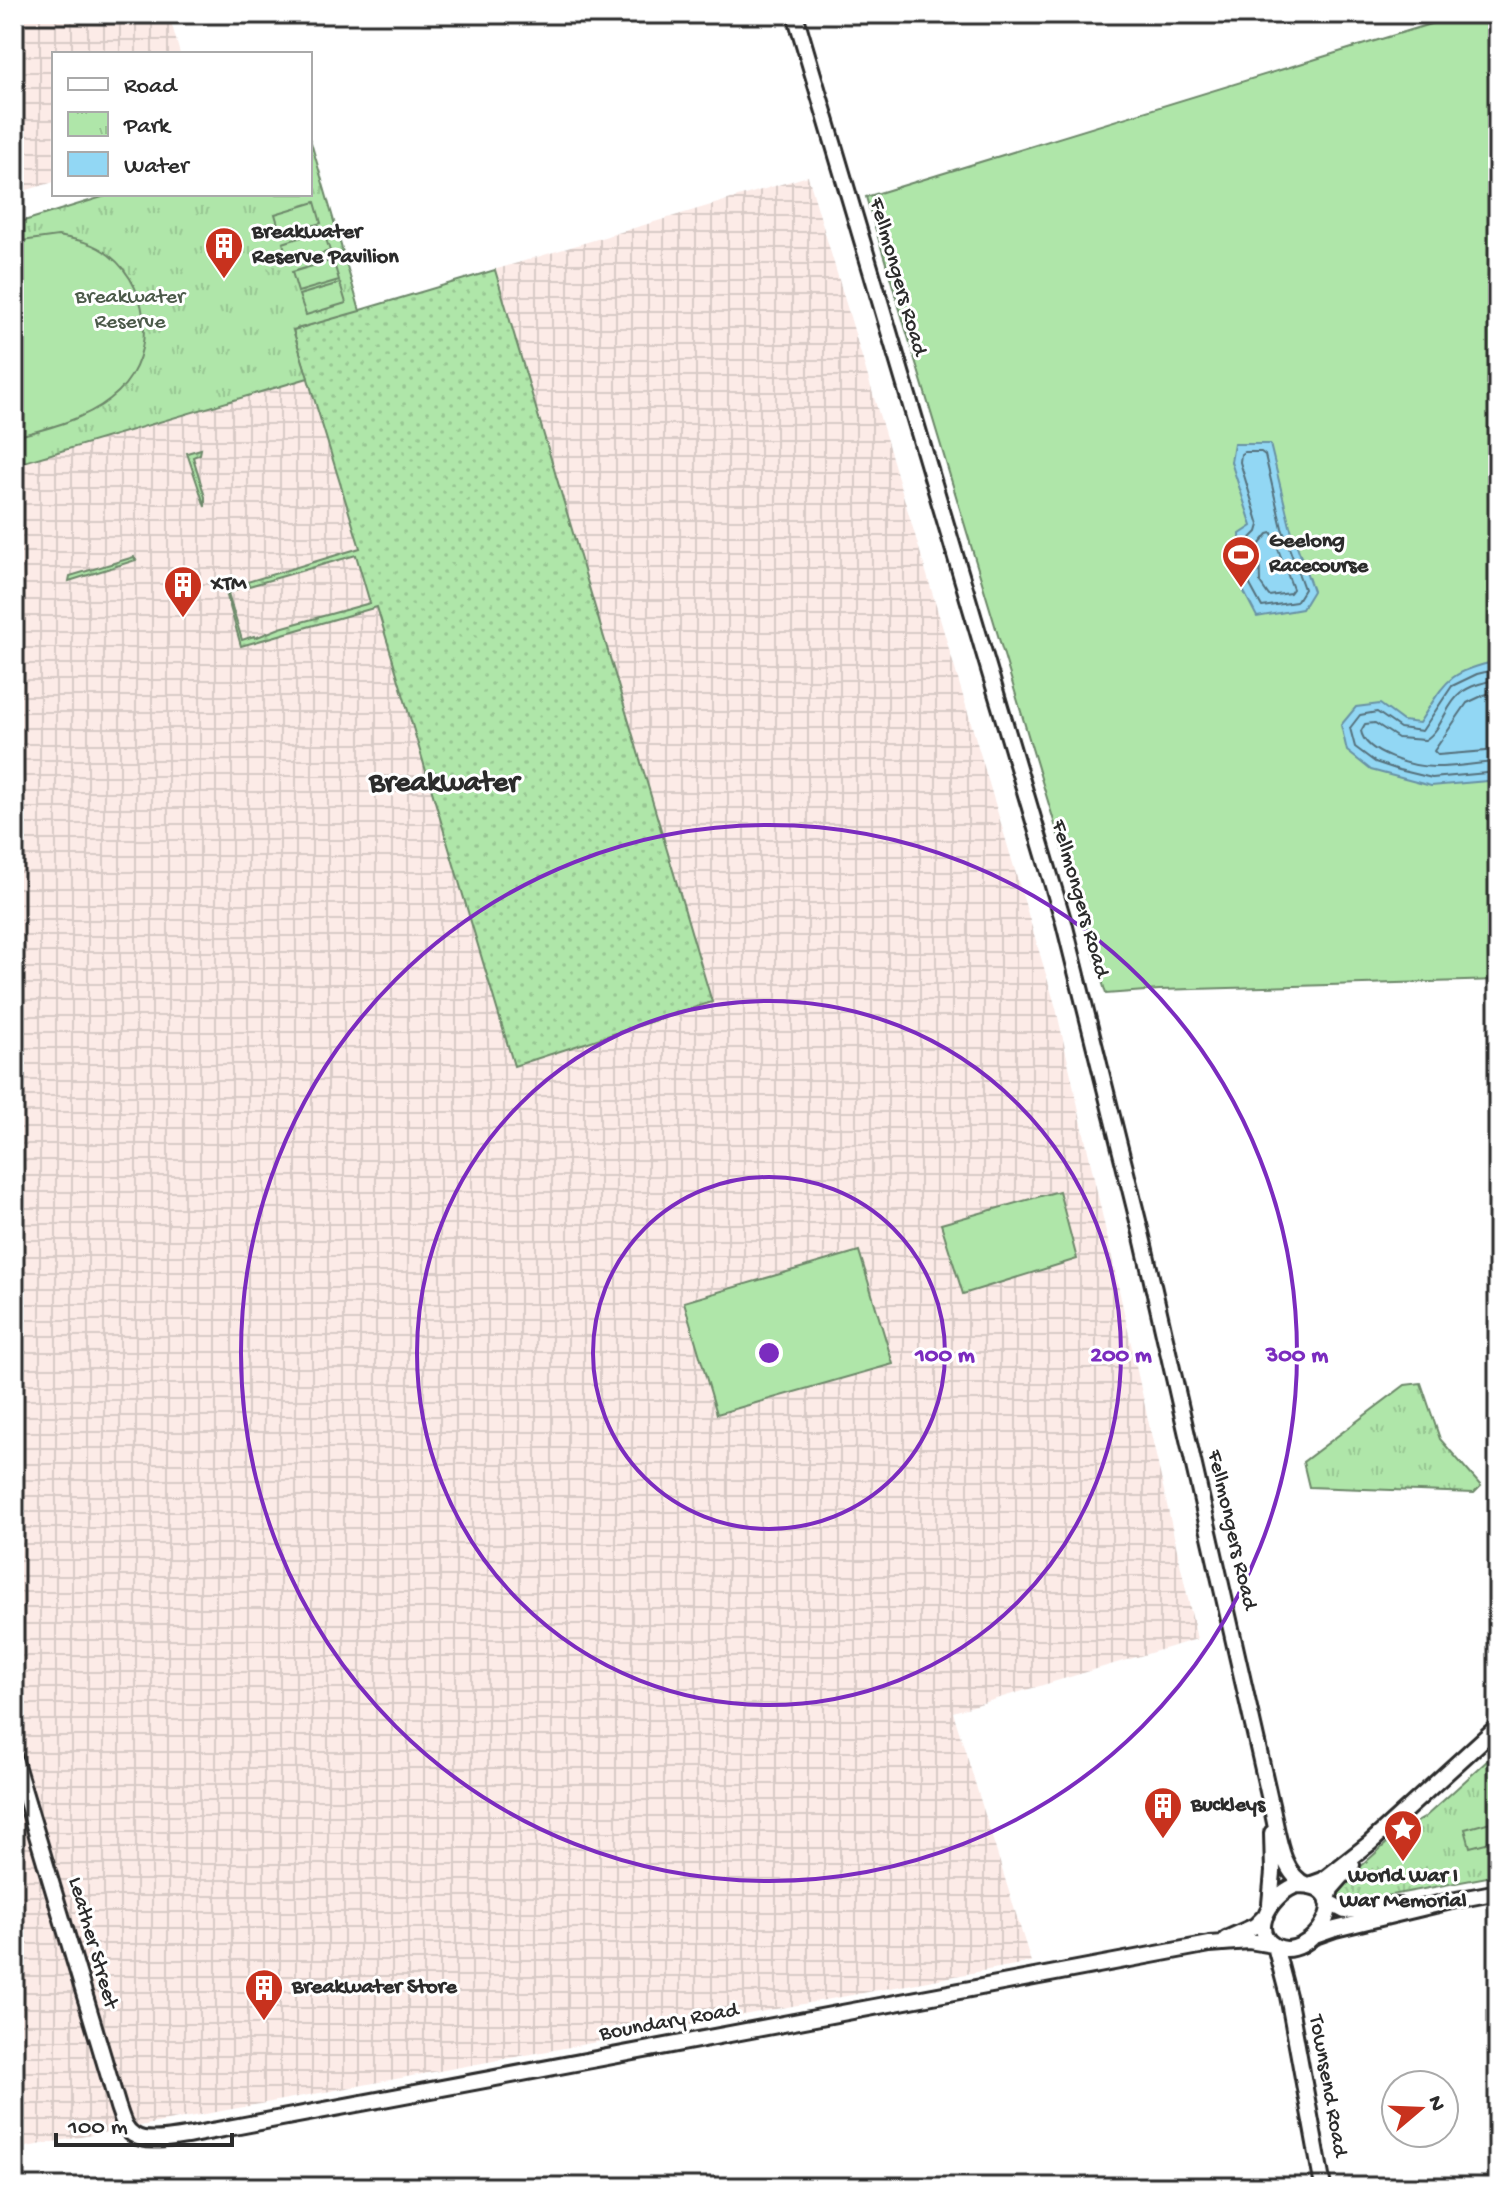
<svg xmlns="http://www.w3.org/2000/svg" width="1512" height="2201" font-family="'Gochi Hand',sans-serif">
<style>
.industrial{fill:url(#industrial-grid)}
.grass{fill:url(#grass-dots);stroke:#6d886a;stroke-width:2}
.park{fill:url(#park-tufts);stroke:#6d886a;stroke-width:2}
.pitch{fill:#afe6a9;stroke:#6d886a;stroke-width:2}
.water{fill:#92d7f4;stroke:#6992a4;stroke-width:2}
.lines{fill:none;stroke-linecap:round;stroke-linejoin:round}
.shore{stroke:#54707b;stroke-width:2}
.secondary-casing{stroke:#2b2b2b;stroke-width:20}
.secondary{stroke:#fff;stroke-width:14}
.ring{fill:none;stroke:#7b2cbf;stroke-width:4}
.labels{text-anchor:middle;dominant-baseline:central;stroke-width:6;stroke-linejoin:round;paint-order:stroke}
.poi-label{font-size:22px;font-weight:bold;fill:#2b2b2b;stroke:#fff;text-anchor:start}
.street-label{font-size:22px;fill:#2b2b2b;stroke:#fff}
.park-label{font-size:22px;fill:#4c5a4a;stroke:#fff}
.district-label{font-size:30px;font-weight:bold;fill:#2b2b2b;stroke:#fff}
.centre{fill:#7b2cbf;stroke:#fff;stroke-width:4}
.ring-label{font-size:24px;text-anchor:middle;font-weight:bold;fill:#7b2cbf;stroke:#fff;stroke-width:6;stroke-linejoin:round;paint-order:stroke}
</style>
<defs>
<pattern id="industrial-grid" width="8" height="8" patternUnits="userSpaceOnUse" patternTransform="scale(2)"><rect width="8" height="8" fill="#fcebe7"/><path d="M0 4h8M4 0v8" fill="none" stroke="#d8cac6"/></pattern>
<pattern id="grass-dots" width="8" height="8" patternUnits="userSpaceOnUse" patternTransform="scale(2)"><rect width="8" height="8" fill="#afe6a9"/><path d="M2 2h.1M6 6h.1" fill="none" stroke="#97c592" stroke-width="1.8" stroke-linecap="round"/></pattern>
<pattern id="park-tufts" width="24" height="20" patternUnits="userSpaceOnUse" patternTransform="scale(2)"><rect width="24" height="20" fill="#afe6a9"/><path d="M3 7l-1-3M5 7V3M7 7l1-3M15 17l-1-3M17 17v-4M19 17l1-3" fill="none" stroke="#97c592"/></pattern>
</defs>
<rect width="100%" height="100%" fill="#fff"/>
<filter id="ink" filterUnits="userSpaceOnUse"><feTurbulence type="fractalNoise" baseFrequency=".0125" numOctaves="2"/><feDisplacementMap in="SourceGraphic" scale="16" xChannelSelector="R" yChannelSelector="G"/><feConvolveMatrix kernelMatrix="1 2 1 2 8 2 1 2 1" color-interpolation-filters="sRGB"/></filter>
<g filter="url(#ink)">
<path class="industrial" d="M14 14H169L180 54H54V182L14 194Z
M808 176 1056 1008 1197 1639 953 1712 1031 1962 21 2148 14 2141V465L307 378 293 330Z"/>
<path class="grass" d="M495 270 712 1002 514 1066 377 607 241 646 225 589 237 586V589L228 593 242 640 254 636 255 638 280 628 370 603 356 555 249 586 247 582 360 548 293 330Z
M201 449 200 454 193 457 205 497V507L187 453Z
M134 557 136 560 69 581 70 576Z"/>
<path class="park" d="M310 139 360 311 293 330 308 378 14 465V224L112 194H310Z
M1421 1383 1440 1439 1481 1486 1474 1493 1309 1487 1303 1462 1405 1385Z
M1498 1751V1875L1355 1902 1339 1899 1335 1894 1337 1888 1399 1832 1424 1818Z"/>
<path class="pitch" d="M1463 14H1498V980L1159 990 1106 994 866 197Z
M315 202 321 223 281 235 275 214Z
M323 230 330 251 289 263 283 243Z
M58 236C76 239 94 243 109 255 154 290 157 364 110 399 84 420 46 429 14 437V242Z
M333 260 339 280 298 292 292 272Z
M340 283 346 303 306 315 299 295Z
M1059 1191 1077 1259 963 1294 941 1224Z
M859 1251 893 1364 717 1414 684 1302Z
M1498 1820V1840L1470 1847 1465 1829Z"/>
<path class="water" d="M1234 444H1270L1290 526 1313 591 1302 609 1257 617 1242 588 1240 534 1252 526 1231 462Z
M1498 661V780L1431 786 1371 770 1347 751 1341 725 1356 707 1380 704 1403 721 1419 723C1446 682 1446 672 1498 661Z"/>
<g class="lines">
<path class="shore" d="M1244 452H1261L1265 455 1282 528 1304 589 1296 602 1262 607 1250 585 1249 540 1257 532 1259 525 1240 462 1241 454Z
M1272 533 1293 589 1290 593 1269 596 1260 583 1259 545 1268 534Z
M1498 669 1477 674 1452 686 1422 731 1400 728 1377 712 1360 715 1350 728 1355 747 1375 762 1399 770 1432 778 1498 772
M1498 679C1486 682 1471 685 1461 693 1445 705 1443 729 1425 740L1398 738 1375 723 1365 724 1361 731C1365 754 1413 767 1435 767 1456 767 1477 763 1498 762
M1498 691 1484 695 1467 703 1434 751 1438 755 1498 750"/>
<g class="secondary-casing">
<path id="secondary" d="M795 14 1064 923 1142 1237 1272 1809C1278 1833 1281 1875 1307 1885
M14 1758 118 2107C122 2118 124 2129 134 2135 150 2147 203 2132 223 2129L1210 1944 1249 1941 1273 1945
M1298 1885C1363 1885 1310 1965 1275 1946 1246 1930 1276 1890 1298 1885Z
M1309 1885 1323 1880 1370 1843 1498 1726
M1328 1900 1331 1889 1352 1865
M1328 1902 1345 1911 1398 1906
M1270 1904 1273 1872 1272 1833
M1315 1936 1335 1929 1451 1901 1498 1892
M1226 1939 1255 1926 1266 1915
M1275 1946 1288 1996 1323 2187"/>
</g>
<use href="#secondary" class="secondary"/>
</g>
</g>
<g class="ring">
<circle cx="769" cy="1353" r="176"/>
<circle cx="769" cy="1353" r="352"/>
<circle cx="769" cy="1353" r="528"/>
</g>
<defs>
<g id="building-pin" transform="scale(2)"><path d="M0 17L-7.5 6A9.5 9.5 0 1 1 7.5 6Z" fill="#c8321e" stroke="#fff"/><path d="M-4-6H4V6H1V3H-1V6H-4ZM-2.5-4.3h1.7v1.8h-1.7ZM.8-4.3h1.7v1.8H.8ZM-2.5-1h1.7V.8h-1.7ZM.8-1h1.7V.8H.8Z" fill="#fff"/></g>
<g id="stadium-pin" transform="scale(2)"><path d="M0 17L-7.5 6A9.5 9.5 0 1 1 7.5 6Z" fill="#c8321e" stroke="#fff"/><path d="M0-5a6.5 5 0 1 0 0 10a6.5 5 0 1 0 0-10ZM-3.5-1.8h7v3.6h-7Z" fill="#fff"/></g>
<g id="sight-pin" transform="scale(2)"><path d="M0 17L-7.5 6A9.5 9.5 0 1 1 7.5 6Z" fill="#c8321e" stroke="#fff"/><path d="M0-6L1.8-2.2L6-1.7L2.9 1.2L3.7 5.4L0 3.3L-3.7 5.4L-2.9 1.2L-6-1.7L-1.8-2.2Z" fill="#fff"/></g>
</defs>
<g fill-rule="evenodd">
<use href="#building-pin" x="224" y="246"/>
<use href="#stadium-pin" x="1241" y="555"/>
<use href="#building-pin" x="183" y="585"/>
<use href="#building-pin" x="1163" y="1806"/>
<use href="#sight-pin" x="1403" y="1829"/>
<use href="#building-pin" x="264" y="1988"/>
</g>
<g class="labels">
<g class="poi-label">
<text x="252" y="233">Breakwater<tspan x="252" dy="25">Reserve Pavilion</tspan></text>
<text x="1269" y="542">Geelong<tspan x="1269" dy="25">Racecourse</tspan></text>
<text x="211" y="585">XTM</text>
<text x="1191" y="1806">Buckleys</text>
<text x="1403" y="1877" text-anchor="middle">World War I<tspan x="1403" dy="25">War Memorial</tspan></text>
<text x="292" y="1988">Breakwater Store</text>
</g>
<g class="street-label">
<text transform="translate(897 277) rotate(74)">Fellmongers Road</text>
<text transform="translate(1079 899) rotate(74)">Fellmongers Road</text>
<text transform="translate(1231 1530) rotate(77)">Fellmongers Road</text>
<text transform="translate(92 1943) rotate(74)">Leather Street</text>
<text transform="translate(669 2023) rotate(-10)">Boundary Road</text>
<text transform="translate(1327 2086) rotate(80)">Townsend Road</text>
</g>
<g class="park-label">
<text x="130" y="298">Breakwater<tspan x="130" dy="25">Reserve</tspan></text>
</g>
<g class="district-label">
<text x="444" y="784">Breakwater</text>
</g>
</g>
<circle cx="769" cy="1353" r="12" class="centre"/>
<g class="ring-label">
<text x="945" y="1361">100 m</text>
<text x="1121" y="1361">200 m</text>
<text x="1297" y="1361">300 m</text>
</g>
<rect width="1512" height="2201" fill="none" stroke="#fff" stroke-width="48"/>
<rect x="24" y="24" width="1464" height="2153" fill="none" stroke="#2b2b2b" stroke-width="3" filter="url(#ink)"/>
<rect x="52" y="52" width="260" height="144" fill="#ffffff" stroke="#aaaaaa" stroke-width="2"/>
<rect x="68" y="78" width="40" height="12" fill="#ffffff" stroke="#aaaaaa" stroke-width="2"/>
<text x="124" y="92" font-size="24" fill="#2b2b2b">Road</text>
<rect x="68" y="112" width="40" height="24" fill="url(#park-tufts)" stroke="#aaaaaa" stroke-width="2"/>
<text x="124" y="132" font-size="24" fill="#2b2b2b">Park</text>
<rect x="68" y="152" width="40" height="24" fill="#92d7f4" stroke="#aaaaaa" stroke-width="2"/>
<text x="124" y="172" font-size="24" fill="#2b2b2b">Water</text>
<g transform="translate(1420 2109) rotate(71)"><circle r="38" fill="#ffffff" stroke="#aaaaaa" stroke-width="2"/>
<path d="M0-6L14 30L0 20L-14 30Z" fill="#c8321e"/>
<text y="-12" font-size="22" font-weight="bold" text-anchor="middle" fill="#2b2b2b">N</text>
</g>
<path d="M56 2133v12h176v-12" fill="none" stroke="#2b2b2b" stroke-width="4"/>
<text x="68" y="2133" font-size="24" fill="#2b2b2b" stroke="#ffffff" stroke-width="6" paint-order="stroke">100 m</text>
</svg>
